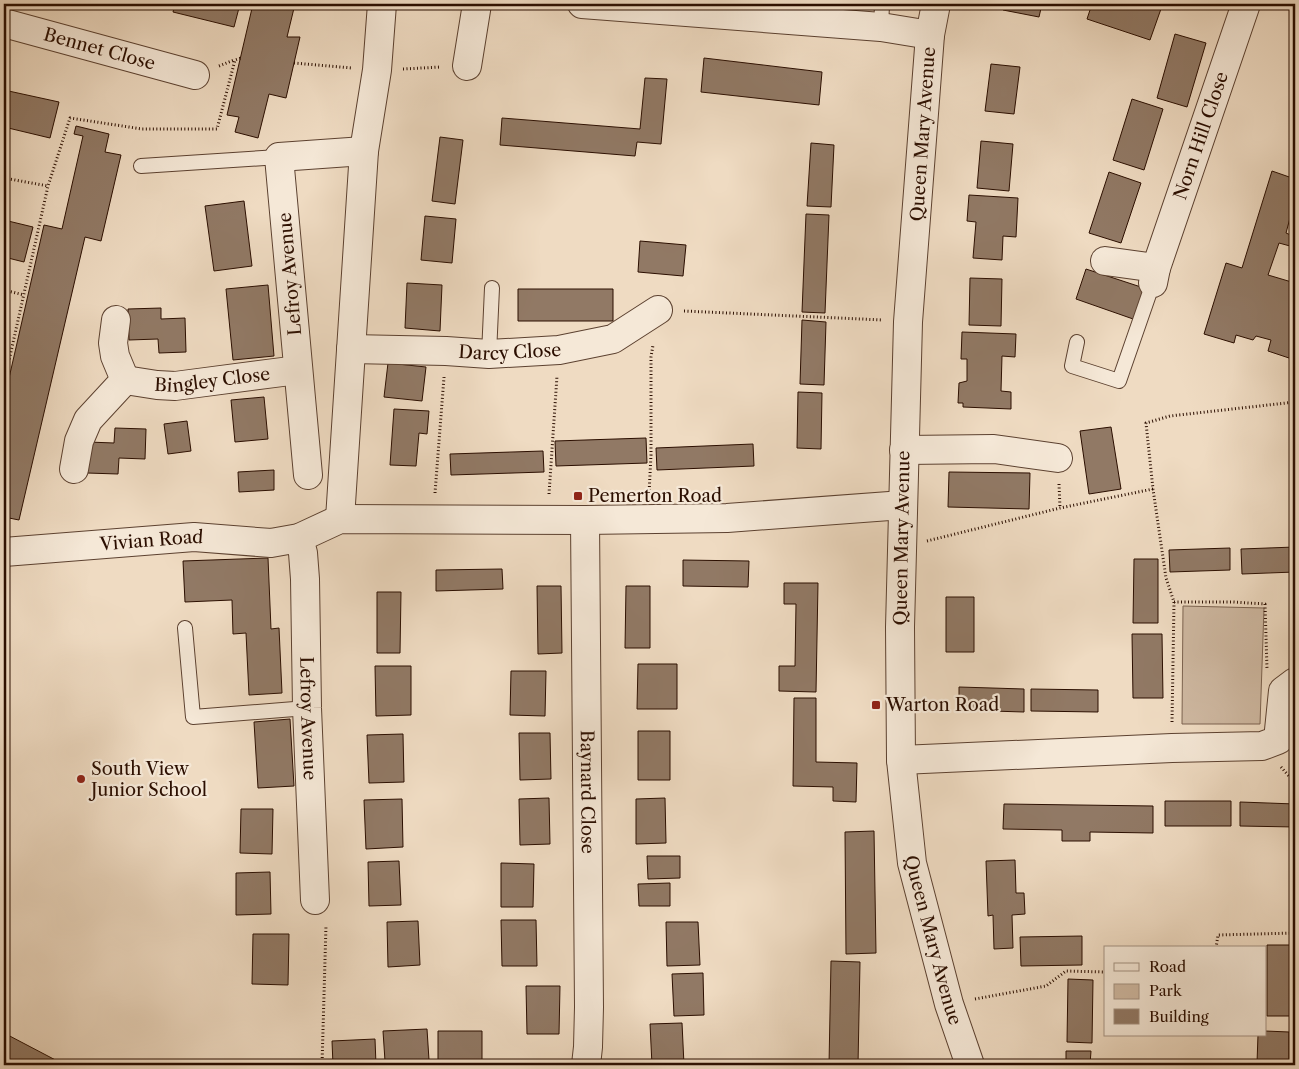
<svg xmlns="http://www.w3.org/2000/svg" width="1299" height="1069" font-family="'Libre Caslon Text',serif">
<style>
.green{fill:#ceb8a1;stroke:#7c6350}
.building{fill:#917965;stroke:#2b0e00}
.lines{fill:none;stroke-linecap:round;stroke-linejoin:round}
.lane-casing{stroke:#5c4130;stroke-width:16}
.street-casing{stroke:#5c4130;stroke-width:30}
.path{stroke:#2b0e00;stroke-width:3;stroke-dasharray:1 2.5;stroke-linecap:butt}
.lane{stroke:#f5e8d7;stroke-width:14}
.street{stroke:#f5e8d7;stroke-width:28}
.poi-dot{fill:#8f2418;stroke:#f5e8d7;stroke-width:2}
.labels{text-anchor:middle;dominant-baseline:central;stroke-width:4.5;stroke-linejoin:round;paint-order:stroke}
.street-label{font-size:18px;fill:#2b0e00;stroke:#f5e8d7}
.poi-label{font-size:18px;fill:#2b0e00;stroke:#f5e8d7;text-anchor:start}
</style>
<rect width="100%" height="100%" fill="#efdbc2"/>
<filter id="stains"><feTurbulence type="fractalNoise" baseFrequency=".004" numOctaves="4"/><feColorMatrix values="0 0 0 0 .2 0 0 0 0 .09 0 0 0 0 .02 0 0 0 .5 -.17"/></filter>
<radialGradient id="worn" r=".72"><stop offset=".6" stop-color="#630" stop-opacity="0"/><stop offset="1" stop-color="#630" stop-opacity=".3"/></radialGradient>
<path class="green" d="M1183 606 1264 608 1260 724H1182Z"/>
<path class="building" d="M175 4H240L234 27 173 12Z
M253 4H295L287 37H300L286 98 269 94 258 138 235 132 239 117 227 115Z
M1004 4H1042L1039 17 1003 10Z
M1092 4H1154L1162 6 1150 40 1087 19Z
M1175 34 1206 43 1187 107 1157 98Z
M704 58 822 72 819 105 701 92Z
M991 64 1020 67 1014 114 985 111Z
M645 78 667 79 661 144 637 142 635 156 500 145 502 118 640 129Z
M4 90 59 102 50 138 4 127Z
M1132 99 1163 109 1144 170 1113 160Z
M76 126 109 134 105 152 121 155 101 241 85 237 19 520 4 517V400L44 225 62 229 83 136 74 134Z
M440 137 463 140 455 204 432 201Z
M981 141 1013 144 1009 191 977 188Z
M811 143 834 145 831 207 807 206Z
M1272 171 1295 179V219L1290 218 1286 233 1293 236 1290 246 1279 243 1268 275 1295 283V360L1268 351 1271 340 1256 336 1253 340 1236 335 1234 343 1204 334 1226 263 1242 268Z
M1109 172 1141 183 1121 243 1089 233Z
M969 195 1018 198 1016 237 1003 236 1002 260 973 258 976 222 967 221Z
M244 201 252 266 214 271 205 206Z
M806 214 829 215 825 313 802 312Z
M425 216 456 219 452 263 421 260Z
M4 220 33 227 24 262 4 257Z
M640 241 686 245 683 276 638 272Z
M1086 269 1147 289 1136 320 1076 299Z
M970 278 1002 279 1001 326 969 325Z
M407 283 442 285 440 331 405 328Z
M268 285 274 356 233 360 226 289Z
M518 289H613V321H518Z
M161 308V319L185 318 186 352 159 353 158 339 129 340 128 309Z
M802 320 826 322 824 385 800 384Z
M962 332 1016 334 1015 357 1002 356 1001 391 1011 392V409L963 407V403H958L959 383 967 381V359H961Z
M388 363 426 367 422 401 384 397Z
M798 392 822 393 821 449 797 448Z
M264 397 268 439 235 442 231 400Z
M394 409 429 411 427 434 419 433 416 466 390 465Z
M187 421 191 451 168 454 164 424Z
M1111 427 1121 489 1089 494 1080 431Z
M115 428 146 429 145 459 119 458 118 474 87 473 88 442 114 443Z
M646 438 647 463 556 466 555 441Z
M753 444 754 466 657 470 656 448Z
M543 451 544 472 451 475 450 454Z
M274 470V490L239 492 238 472Z
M949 472 1030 473 1029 509 948 507Z
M1295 547V572L1242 574 1241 549Z
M1230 548V570L1170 572 1169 550Z
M268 558 271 629 279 628 282 693 249 695 246 633 233 634 232 600 185 602 183 561Z
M1134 559H1158V623H1133Z
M683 560 749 561 748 587 683 586Z
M502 569 503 589 436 591V570Z
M784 583H818L816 692 779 691V666H795L796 604H784Z
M537 586H561L562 653 538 654Z
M626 586H650V648H625Z
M377 592H401L400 653H377Z
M946 597H974V652H946Z
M1132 634H1162L1163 698H1133Z
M638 664H677V709H637Z
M375 666H411V715L376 716Z
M511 671H546L545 716 510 715Z
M959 687 1024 689V712L959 710Z
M1031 689 1098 690V712L1031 711Z
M794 698H816V762L857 763 856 802 833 801V787L793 786Z
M290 719 294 786 258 788 254 722Z
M638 731H670V780H638Z
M519 733H550L551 779 520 780Z
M403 734 404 782 369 783 367 735Z
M549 798 550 844 520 845 519 799Z
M665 798 666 843 636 844V799Z
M402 799 403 847 366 849 364 800Z
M1165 801H1231V826H1165Z
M1240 802 1295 804V827L1240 826Z
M1004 804 1153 806V833L1090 832V841H1062V830L1003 829Z
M241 809H273L272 854 240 853Z
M874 831 876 953 846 954 845 832Z
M647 856H680V878L648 879Z
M1015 860 1016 893H1024L1025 914 1012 915 1013 948 994 949 993 915 988 916 986 861Z
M399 861 401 905 369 906 368 862Z
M501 863 534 864 533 907H501Z
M270 872 271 914 236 915V873Z
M670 883V906H639L638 884Z
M501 920H536L537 966H502Z
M418 921 420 965 388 967 387 922Z
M666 922H698L700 965 667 966Z
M253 934H289L288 985 252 984Z
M1082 936V965L1021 966 1020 937Z
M1267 945H1295V1016H1267Z
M831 961 860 962 858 1065H829Z
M703 973 704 1015 674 1016 672 974Z
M1068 979 1093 980 1092 1043 1067 1042Z
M526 986H560L559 1034H527Z
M682 1023 684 1065H652L650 1024Z
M427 1029 429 1060 385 1061 383 1031Z
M438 1031H482V1061H438Z
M1265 1031 1289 1032V1065H1247V1063H1257L1258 1035H1265Z
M4 1033 65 1065H4Z
M375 1039 376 1065H333L332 1041Z
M1066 1051H1091L1090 1065H1066Z"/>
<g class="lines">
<g class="lane-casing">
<path id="lane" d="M881 27 882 5
M141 166 279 157
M1077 342 1072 366 1119 381 1153 283
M489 354 492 288
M185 628 193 717 307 708"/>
</g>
<g class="street-casing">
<g id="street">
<path d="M582 4 881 27 930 35"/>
<path id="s1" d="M936 4 930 35 908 322 900 627 901 760 912 863 949 1004 970 1065"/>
<path id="s2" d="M4 23 195 75"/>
<path d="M467 66 477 4"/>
<path d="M1105 261 1156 268"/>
<path id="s3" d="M1153 283 1156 268 1246 4"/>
<path id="s4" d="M351 349 446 351 489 354 559 350 613 339 658 310"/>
<path id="s5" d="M125 380 157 385 175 386 298 370"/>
<path d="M904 450 994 449 1058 458"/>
<path d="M74 469 79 441 88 420 125 380 115 356 113 343 116 320"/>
<path d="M308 475 279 157 364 151"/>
<path d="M340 519 364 151 377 70 382 4"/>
<path id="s6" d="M585 520 589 1007 588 1047 586 1065"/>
<path id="s7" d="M299 538 303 553 305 579 307 708 315 900"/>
<path id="s8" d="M4 552 194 537 271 543 299 538 340 519 585 520 727 518 903 505"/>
<path d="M901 760 1172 748 1262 746 1278 740 1283 691 1295 682"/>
</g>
</g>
<path class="path" d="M294 63 352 68
M219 66 234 60
M403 69 441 67
M4 178 48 186
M4 290 24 295
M684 311 883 320
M4 383 48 186 70 118 142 129H217L235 60 241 58
M1059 484 1060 508
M435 493 444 377
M549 494 557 376
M649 494 651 455V357L653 345
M927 541 1060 508 1153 489
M1174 602H1233L1265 604 1267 669
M1172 722 1174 602 1166 578 1153 489 1146 423 1170 416 1295 402
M1281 767 1295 783
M1216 948 1218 935 1295 933
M975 999 1046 986 1066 971 1105 972
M322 1065 326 925"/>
<use href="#lane" class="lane"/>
<use href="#street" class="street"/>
</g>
<g class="poi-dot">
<rect x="573" y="491" width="10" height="10" rx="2.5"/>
<rect x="871" y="700" width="10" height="10" rx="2.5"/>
<circle cx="81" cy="779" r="5"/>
</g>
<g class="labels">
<g class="street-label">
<text stroke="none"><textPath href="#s2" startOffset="99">Bennet Close</textPath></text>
<text transform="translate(923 134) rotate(-86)">Queen Mary Avenue</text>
<text stroke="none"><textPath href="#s3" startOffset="155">Norn Hill Close</textPath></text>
<text transform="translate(290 274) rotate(-95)">Lefroy Avenue</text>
<text stroke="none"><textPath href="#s4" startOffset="159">Darcy Close</textPath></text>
<text stroke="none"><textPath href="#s5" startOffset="88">Bingley Close</textPath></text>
<text transform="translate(902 538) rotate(-89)">Queen Mary Avenue</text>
<text stroke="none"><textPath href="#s8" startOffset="148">Vivian Road</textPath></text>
<text stroke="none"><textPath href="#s7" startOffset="181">Lefroy Avenue</textPath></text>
<text stroke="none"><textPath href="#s6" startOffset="272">Baynard Close</textPath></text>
<text stroke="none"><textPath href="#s1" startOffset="941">Queen Mary Avenue</textPath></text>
</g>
<g class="poi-label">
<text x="588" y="496">Pemerton Road</text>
<text x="886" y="705">Warton Road</text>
<text x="91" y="769">South View<tspan x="91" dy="21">Junior School</tspan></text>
</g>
</g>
<rect width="1299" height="1069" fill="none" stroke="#efdbc2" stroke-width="20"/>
<rect x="5" y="5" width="1289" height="1059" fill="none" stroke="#2b0e00" stroke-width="2.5"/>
<rect x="10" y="10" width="1279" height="1049" fill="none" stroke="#2b0e00"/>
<rect x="1104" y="946" width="162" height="90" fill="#f5e8d7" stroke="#a49181"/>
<rect x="1114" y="963" width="25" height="8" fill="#f5e8d7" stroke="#a49181"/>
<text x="1149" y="972" font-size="15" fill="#2b0e00">Road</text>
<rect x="1114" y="984" width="25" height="15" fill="#ceb8a1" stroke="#a49181"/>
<text x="1149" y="996" font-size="15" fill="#2b0e00">Park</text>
<rect x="1114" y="1009" width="25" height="15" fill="#917965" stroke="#a49181"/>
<text x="1149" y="1022" font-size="15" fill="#2b0e00">Building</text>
<rect width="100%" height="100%" filter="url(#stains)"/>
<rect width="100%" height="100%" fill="url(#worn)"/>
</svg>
